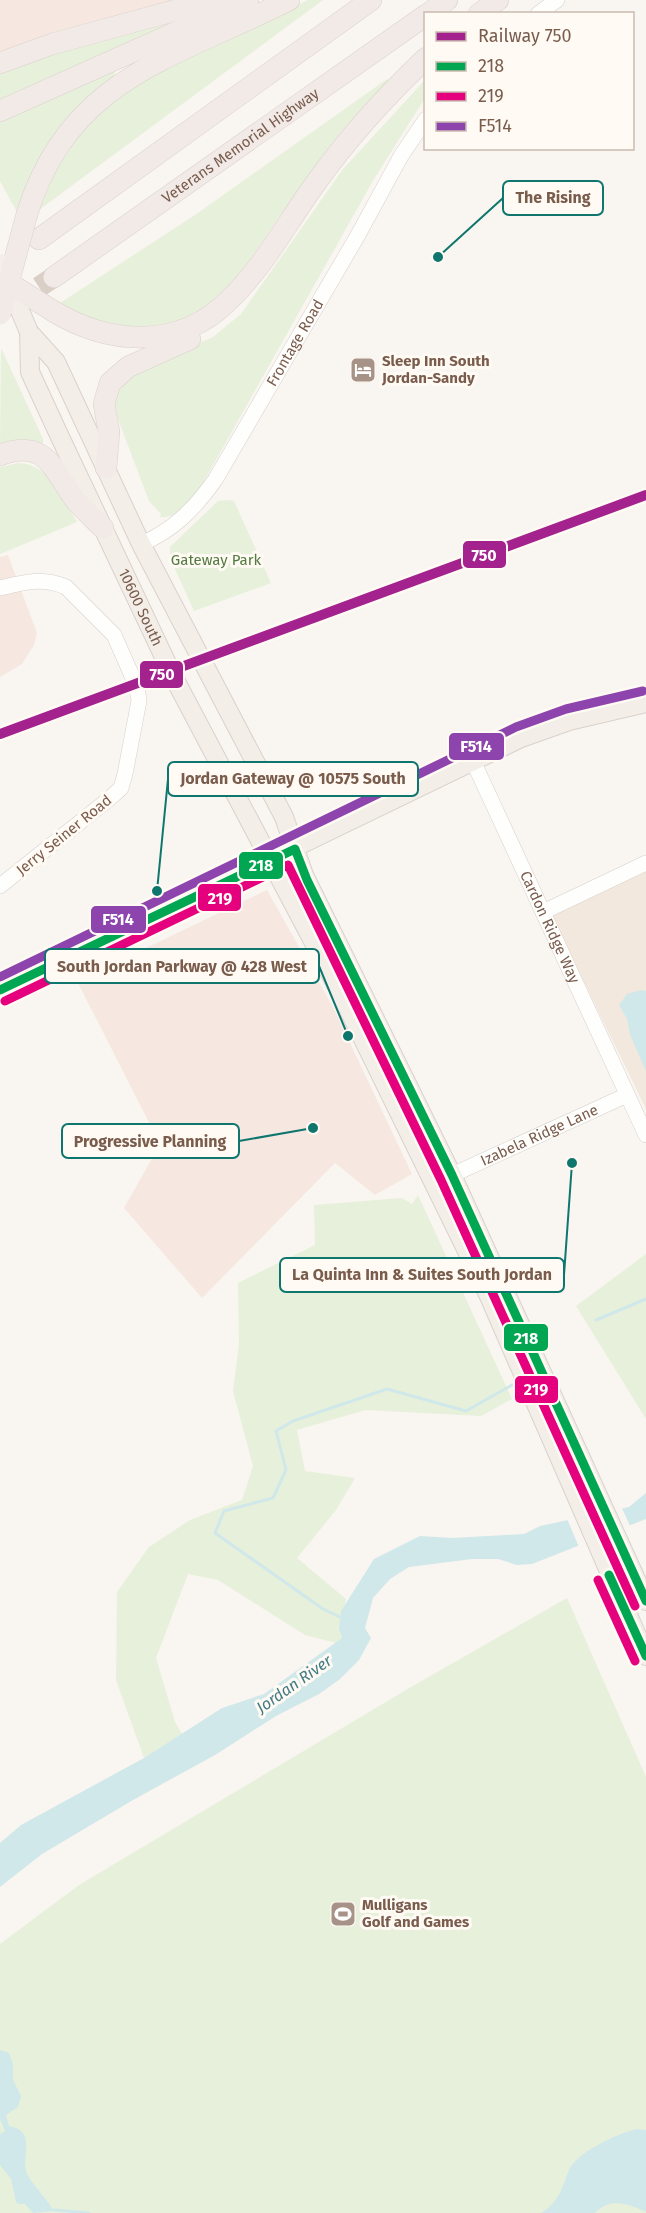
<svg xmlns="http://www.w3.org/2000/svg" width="646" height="2213" font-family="'Fira Sans',sans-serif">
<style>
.residential{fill:#f2e8de}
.commercial{fill:#f6e8e1}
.green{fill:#e7f0db}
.water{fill:#d0e8ea}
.pier{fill:#f9f5f0}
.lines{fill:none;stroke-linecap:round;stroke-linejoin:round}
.stream{stroke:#d0e8ea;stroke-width:3}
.highway-tunnel{stroke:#d9cfc7;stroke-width:21;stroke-dasharray:21 10;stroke-linecap:butt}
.minor-casing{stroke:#d7d1cb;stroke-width:16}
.major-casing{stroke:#dad1cc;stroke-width:20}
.highway-casing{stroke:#dad1cc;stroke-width:22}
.minor{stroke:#fefefd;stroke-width:15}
.major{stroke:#f3eee8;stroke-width:18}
.highway{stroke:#f2eae7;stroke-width:21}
.major-bridge-casing{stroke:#dad1cc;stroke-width:20;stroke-linecap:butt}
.highway-bridge-casing{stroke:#dad1cc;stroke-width:22;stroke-linecap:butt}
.major-bridge{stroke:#f3eee8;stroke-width:18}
.highway-bridge{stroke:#f2eae7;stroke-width:21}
.bus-1-casing{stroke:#fffaf3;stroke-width:14}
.bus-2-casing{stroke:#fffaf3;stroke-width:14}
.bus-3-casing{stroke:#fffaf3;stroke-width:14}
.bus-1{stroke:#00a651;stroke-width:9}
.bus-2{stroke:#e5007d;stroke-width:9}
.bus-3{stroke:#8e44ad;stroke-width:9}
.rail-1-casing{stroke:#fffaf3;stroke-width:15}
.rail-1{stroke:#a4228e;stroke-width:10}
.labels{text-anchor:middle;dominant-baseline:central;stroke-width:6;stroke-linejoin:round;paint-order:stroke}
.street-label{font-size:15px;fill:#7a5c4d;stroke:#fffaf3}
.poi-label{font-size:15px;font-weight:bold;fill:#7a5c4d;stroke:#fffaf3;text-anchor:start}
.park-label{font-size:15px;fill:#537a41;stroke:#fffaf3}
.water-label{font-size:16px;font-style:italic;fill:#437c86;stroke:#fffaf3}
.leader{fill:none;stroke:#0f766e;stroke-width:2}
.callout-dot{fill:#0f766e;stroke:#fffaf3;stroke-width:2}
.callout{fill:#fffaf3;stroke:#0f766e;stroke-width:2}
.callout-label{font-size:16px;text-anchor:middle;font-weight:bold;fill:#7a5c4d}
.line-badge{stroke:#fffaf3;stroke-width:2}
.badge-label{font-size:16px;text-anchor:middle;font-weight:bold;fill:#fff}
</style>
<rect width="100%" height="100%" fill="#f9f5f0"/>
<path class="residential" d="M646 865V1109L549 910Z"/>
<path class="commercial" d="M0 0H200L0 95Z
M8 555 37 633 34 645 22 664 0 677V557Z
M267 890 333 1007 412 1174 375 1195 335 1163 202 1298 124 1208 160 1144 77 981Z"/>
<path class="green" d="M308 0H323L39 210 56 170 79 136 107 106 154 74Z
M209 8 0 102V73L56 52Z
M114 70 115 75 76 109 18 214 0 181V121Z
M387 79 388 81C362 107 335 137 314 167 293 196 274 225 254 254 242 270 229 290 213 303 167 339 107 331 60 303L195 215Z
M425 80V98L374 179 203 483C193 498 180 519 160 517L161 514 149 501 118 419 115 405 118 386 138 370 213 337 241 314 343 169Z
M1 348 43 439V446L0 449Z
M18 463C50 464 62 498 77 522L0 554V467Z
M229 500 234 501 271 583 194 611 170 558V547L218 501Z
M418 1195 512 1399 481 1416 365 1410 297 1430 305 1471 355 1478 336 1510 297 1558 346 1599 339 1629 342 1638 336 1643 305 1635 218 1580 188 1574 156 1658 175 1722 182 1734 144 1758 116 1680 117 1592 149 1547 190 1520 242 1500 253 1466 233 1391 239 1344 238 1283 315 1245 314 1205 402 1198 412 1204Z
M646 1254V1419L576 1306Z
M567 1598 646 1777V2213H0V1944L79 1885 411 1687Z"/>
<path class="water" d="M641 990 646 991V1071L630 1035 627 1019 619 1005 627 994Z
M646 1493V1519L532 1564 517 1565 498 1559H472L409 1567 390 1579 373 1598 365 1628 371 1638 359 1660 340 1679 319 1694 276 1716 215 1755 133 1800 42 1854 0 1887V1843L21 1825 144 1758 222 1708 264 1694 342 1638 339 1629 341 1611 374 1559 420 1536 452 1538 524 1534 540 1526 629 1507Z
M0 2050 9 2053 13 2064V2080L21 2096 18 2107 6 2115 9 2126C38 2131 20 2157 27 2174 32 2184 53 2206 53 2211L33 2213 25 2204H19L16 2202 11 2179 0 2165V2134L5 2131 0 2119Z
M637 2129 646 2130V2212C629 2204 610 2197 595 2213H541C559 2202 562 2188 569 2170 576 2153 618 2133 637 2129Z"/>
<path class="pier" d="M621 1506 631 1528 579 1547 567 1519Z"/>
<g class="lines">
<path class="stream" d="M596 1320 646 1299
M344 1619 323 1609 215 1533 224 1511 273 1498 286 1470 276 1431 293 1421 387 1389 466 1411 512 1385
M54 2210 89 2213"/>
<path class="highway-tunnel" d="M13 304 54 277"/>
<g class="minor-casing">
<g id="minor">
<path d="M538 14 557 0"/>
<path id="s1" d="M141 544C174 530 195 508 215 480L358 235 401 156 426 119"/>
<path d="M0 588C24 582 42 577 66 587L114 635 137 687 139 701 125 774 121 788 109 799 0 886"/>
<path id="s2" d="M473 761 646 1135"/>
<path d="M543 912 646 863"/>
<path id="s3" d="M452 1175 627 1095"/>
</g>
</g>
<g class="major-casing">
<g id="major">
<path id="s4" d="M29 332 30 372 60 437 172 674 341 994 488 1294 646 1656"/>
<path d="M29 332 56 362 141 544 284 817 304 875 452 1175 646 1601"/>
<path d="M0 990 521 738 569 721 646 703"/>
</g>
</g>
<g class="highway-casing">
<g id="highway">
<path d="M428 14 447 0"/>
<path d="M479 14 498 0"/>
<path d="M0 63 52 44 213 0"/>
<path d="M0 111 248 0"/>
<path d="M27 214C69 77 175 58 289 0"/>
<path d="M39 239 371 0"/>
<path id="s5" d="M54 277 426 15"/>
<path d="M53 311C109 345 179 350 228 301 263 268 287 223 315 184 347 139 385 97 426 58"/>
<path d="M0 455C47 437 54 472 76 501 84 510 94 519 103 528"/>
<path d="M106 468 109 432 104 404 110 383 128 367 190 339"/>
</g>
</g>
<use href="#minor" class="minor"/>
<use href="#major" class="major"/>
<use href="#highway" class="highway"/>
<g class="major-bridge-casing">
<path id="major-bridge" d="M0 263 29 332"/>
</g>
<g class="highway-bridge-casing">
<path id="highway-bridge" d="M9 283 53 311
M0 314 27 214"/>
</g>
<use href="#major-bridge" class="major-bridge"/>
<use href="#highway-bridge" class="highway-bridge"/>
<g class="bus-1-casing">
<path id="bus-1" d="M0 990 295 849 307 880 452 1175 646 1601
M609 1575 646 1656"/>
</g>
<g class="bus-2-casing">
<path id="bus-2" d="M5 1001 288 865 441 1180 635 1606
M598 1580 635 1661"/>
</g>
<g class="bus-3-casing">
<path id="bus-3" d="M0 977 516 727 566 709 643 691"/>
</g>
<use href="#bus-1" class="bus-1"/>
<use href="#bus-2" class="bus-2"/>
<use href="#bus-3" class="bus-3"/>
<g class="rail-1-casing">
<path id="rail-1" d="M0 734 646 495"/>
</g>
<use href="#rail-1" class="rail-1"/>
</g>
<defs>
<g id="hotel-square" transform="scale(1.35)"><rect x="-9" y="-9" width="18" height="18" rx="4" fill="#a69286" stroke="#fffaf3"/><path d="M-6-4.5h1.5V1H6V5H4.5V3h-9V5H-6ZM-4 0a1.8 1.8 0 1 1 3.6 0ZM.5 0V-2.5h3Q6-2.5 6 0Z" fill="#fff"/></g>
<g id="stadium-square" transform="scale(1.35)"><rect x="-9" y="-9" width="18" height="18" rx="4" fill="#a69286" stroke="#fffaf3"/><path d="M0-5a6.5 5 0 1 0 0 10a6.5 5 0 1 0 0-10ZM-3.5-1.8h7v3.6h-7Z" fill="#fff"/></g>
</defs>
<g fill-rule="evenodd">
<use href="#hotel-square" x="363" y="370"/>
<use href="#stadium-square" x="343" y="1914"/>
</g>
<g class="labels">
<g class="street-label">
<text stroke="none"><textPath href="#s5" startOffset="228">Veterans Memorial Highway</textPath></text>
<text stroke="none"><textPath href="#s1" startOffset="258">Frontage Road</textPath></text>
<text stroke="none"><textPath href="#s4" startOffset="300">10600 South</textPath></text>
<text transform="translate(64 835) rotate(-39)">Jerry Seiner Road</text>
<text stroke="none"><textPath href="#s2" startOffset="183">Cardon Ridge Way</textPath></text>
<text stroke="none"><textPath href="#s3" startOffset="96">Izabela Ridge Lane</textPath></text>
</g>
<g class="poi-label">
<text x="382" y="361">Sleep Inn South<tspan x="382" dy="17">Jordan-Sandy</tspan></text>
<text x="362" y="1905">Mulligans<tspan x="362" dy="17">Golf and Games</tspan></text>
</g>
<g class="park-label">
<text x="216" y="560">Gateway Park</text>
</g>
<g class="water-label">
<text transform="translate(294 1684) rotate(-35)">Jordan River</text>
</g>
</g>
<path class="leader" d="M438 257L503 198M157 891L168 779M348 1036L319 966M313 1128L239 1141M572 1163L564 1275"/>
<g class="callout-dot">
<circle cx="438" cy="257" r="6"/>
<circle cx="157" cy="891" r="6"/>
<circle cx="348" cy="1036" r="6"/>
<circle cx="313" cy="1128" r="6"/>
<circle cx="572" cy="1163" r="6"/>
</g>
<g class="callout">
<rect x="503" y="181" width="100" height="34" rx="6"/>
<rect x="168" y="762" width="250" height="34" rx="6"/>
<rect x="45" y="949" width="274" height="34" rx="6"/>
<rect x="62" y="1124" width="177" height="34" rx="6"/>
<rect x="280" y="1258" width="284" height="34" rx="6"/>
</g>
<g class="callout-label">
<text x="553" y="203">The Rising</text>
<text x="293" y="784">Jordan Gateway @ 10575 South</text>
<text x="182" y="972">South Jordan Parkway @ 428 West</text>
<text x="150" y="1147">Progressive Planning</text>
<text x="422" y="1280">La Quinta Inn &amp; Suites South Jordan</text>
</g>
<g class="line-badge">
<rect x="462" y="540" width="45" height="29" rx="6" fill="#a4228e"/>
<rect x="139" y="660" width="45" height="29" rx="6" fill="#a4228e"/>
<rect x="448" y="732" width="57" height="29" rx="6" fill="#8e44ad"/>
<rect x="238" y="851" width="46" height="29" rx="6" fill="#00a651"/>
<rect x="197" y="883" width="45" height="29" rx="6" fill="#e5007d"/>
<rect x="90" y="905" width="57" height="29" rx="6" fill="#8e44ad"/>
<rect x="503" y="1323" width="46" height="29" rx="6" fill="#00a651"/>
<rect x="514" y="1375" width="45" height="29" rx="6" fill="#e5007d"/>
</g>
<g class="badge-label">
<text x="484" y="561">750</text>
<text x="162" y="680">750</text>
<text x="476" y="752">F514</text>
<text x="261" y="871">218</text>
<text x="220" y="904">219</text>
<text x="118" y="925">F514</text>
<text x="526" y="1344">218</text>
<text x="536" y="1395">219</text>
</g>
<rect x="424" y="12" width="210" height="138" fill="#fffaf3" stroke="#cabbb1" stroke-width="1.5"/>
<rect x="436" y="32" width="30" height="9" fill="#a4228e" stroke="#cabbb1" stroke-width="1.5"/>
<text x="478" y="42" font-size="18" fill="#7a5c4d">Railway 750</text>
<rect x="436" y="62" width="30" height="9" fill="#00a651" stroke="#cabbb1" stroke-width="1.5"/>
<text x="478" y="72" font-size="18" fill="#7a5c4d">218</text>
<rect x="436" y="92" width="30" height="9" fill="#e5007d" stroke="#cabbb1" stroke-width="1.5"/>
<text x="478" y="102" font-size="18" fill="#7a5c4d">219</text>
<rect x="436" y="122" width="30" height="9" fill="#8e44ad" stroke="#cabbb1" stroke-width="1.5"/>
<text x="478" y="132" font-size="18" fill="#7a5c4d">F514</text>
</svg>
